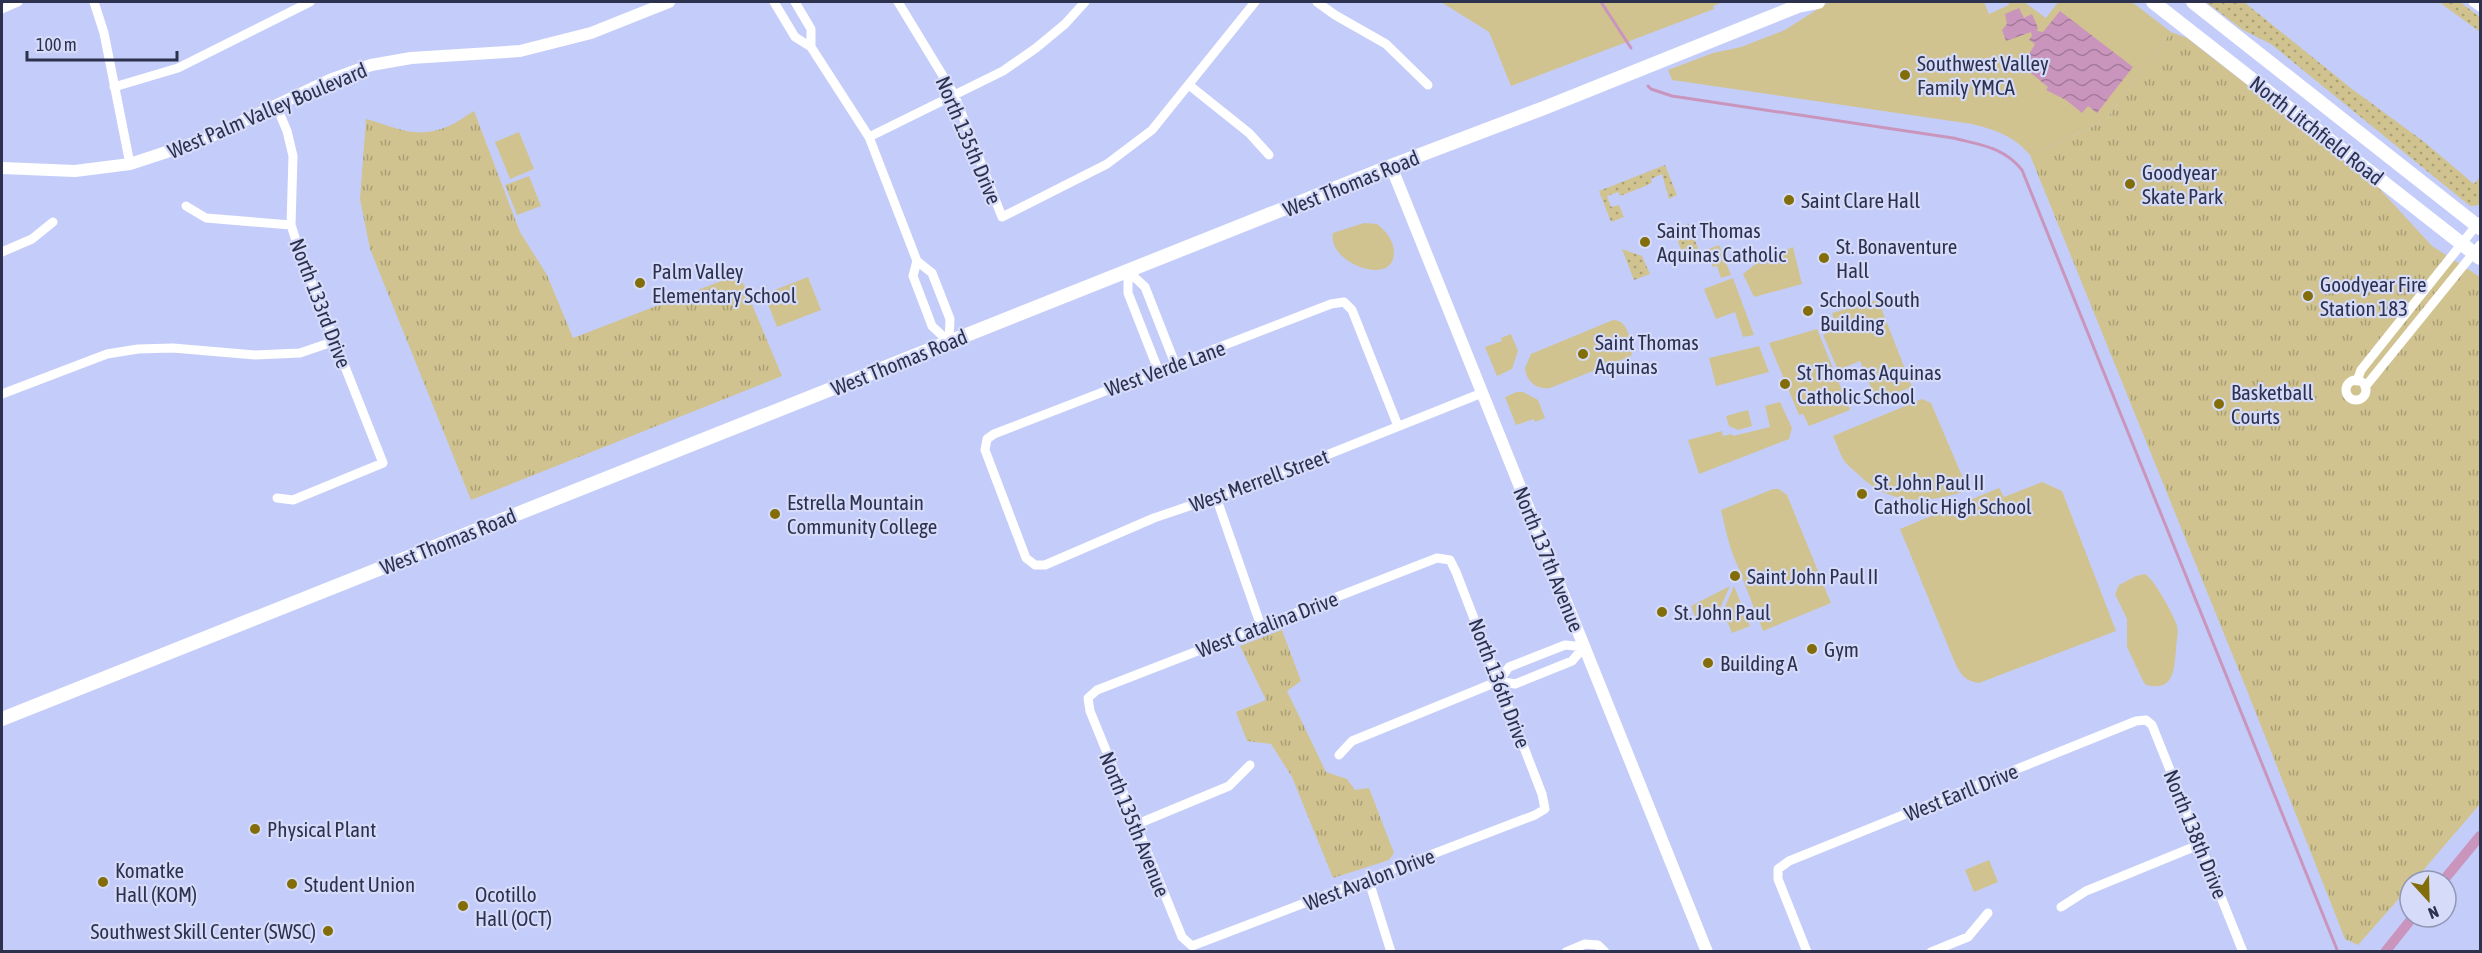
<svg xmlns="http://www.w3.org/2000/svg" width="2482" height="953" font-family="'Asap Condensed',sans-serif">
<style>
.grass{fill:#d0c38f}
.park{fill:url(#park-tufts)}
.garden{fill:url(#garden-dots)}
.water{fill:url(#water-waves)}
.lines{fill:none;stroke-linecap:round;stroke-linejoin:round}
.stream{stroke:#ca95bd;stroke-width:3}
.canal{stroke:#ca95bd;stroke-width:10}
.minor{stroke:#fff;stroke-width:9}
.tertiary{stroke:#fff;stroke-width:12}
.secondary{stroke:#fff;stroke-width:14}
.poi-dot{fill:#826d09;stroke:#d5dbf9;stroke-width:2}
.labels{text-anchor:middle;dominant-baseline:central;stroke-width:4.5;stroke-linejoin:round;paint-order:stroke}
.poi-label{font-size:21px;fill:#2c324e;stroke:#d5dbf9;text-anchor:start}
.street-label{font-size:21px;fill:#2c324e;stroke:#d5dbf9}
</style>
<defs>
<pattern id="park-tufts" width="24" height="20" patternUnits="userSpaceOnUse" patternTransform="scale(1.5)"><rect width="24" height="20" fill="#d0c38f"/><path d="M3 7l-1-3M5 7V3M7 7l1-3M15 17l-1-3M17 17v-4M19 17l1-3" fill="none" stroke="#a99f77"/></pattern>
<pattern id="garden-dots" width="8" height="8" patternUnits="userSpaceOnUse" patternTransform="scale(1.5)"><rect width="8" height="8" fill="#d0c38f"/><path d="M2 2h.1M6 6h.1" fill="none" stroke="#a99f77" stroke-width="1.8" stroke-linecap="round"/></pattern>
<pattern id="water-waves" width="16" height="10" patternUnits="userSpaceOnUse" patternTransform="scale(1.5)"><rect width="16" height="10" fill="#ca95bd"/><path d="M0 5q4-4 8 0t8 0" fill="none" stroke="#a47a9c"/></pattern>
</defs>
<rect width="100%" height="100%" fill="#c4cdf9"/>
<path class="grass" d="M1441 2H1723L1713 6 1714 9 1511 86 1489 32Z
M1829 2H1984L1989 14 2009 5 2008 2H2024L2046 18 2058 2H2132L2171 32 2105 121 2030 155C2014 136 1996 130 1972 124L1672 80 1668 70 1713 53 1741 47 1785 30Z
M519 132 534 169 510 179 495 142Z
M1364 223 1377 224C1386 231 1393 240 1394 251 1396 289 1326 263 1333 233Z
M1719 245 1731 275 1721 278 1717 266 1713 267 1706 250Z
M1793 247 1802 284 1754 297 1743 274 1759 261Z
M808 277 821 310 777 327 764 294Z
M1733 278 1754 335 1743 337 1735 312 1716 319 1704 289Z
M1878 300 1912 387 1876 400 1860 361 1838 370 1823 335 1836 329 1832 313Z
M1613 320C1627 320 1629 336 1633 348L1631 356 1550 388C1536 390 1526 381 1525 368L1531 354Z
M1817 329 1850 410 1809 426 1803 414 1799 415 1769 343Z
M1511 334 1518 351 1512 369 1497 376 1485 347 1502 341 1501 338Z
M1759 346 1769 372 1716 386 1709 358Z
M1517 392H1523L1538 400 1545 418 1535 422 1534 419 1516 425 1505 397Z
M1922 399 1931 403 1968 490C1929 504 1890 506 1859 475 1855 471 1849 467 1845 462 1840 455 1837 444 1833 436Z
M1780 402 1792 428 1789 439 1699 474 1688 440 1722 431 1723 436 1732 434 1733 436 1770 427 1765 406Z
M1748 410 1752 426 1738 430 1729 426 1726 416Z
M2042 482 2062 491 2116 631 1979 683C1965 681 1961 675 1955 663L1900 529 1999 488 2004 497Z
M1773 489H1779L1787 495 1831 603 1763 631 1743 580C1743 572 1738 569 1736 562 1729 547 1725 526 1721 510Z
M2145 574C2154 579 2174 615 2177 626 2179 634 2176 641 2176 650 2174 670 2174 692 2146 685L2143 681 2127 647V619L2115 594 2119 585 2136 576Z
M1730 586 1717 615 1708 614 1696 619 1691 606Z
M1734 586 1750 626 1732 633 1728 623 1721 616Z
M1989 860 1998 882 1974 892 1965 870Z"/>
<path class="park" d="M2171 32 2187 38 2377 186 2432 246 2480 277V804L2414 881H2410V886L2358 945 2345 939 2246 688 2030 155 2105 121Z
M474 111 520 232 547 275 573 338 729 278 743 283 782 376 471 500 370 249 360 199 366 119C399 128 416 140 449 126 458 122 465 116 474 111Z
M529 176 541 206 517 215 505 185Z
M1282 630 1301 681 1287 691 1326 772 1347 779 1355 790 1369 788 1394 853 1389 860 1333 878 1292 777 1271 744 1247 741 1236 712 1266 700 1240 646Z"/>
<path class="garden" d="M2206 2H2244L2352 89 2423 141 2474 184 2480 177V205L2470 206 2271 44 2243 30Z
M2439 2H2460L2480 17V32Z
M1665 165 1677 195 1669 199 1662 174 1651 179 1652 182 1648 185 1620 196 1618 192 1607 196 1611 207 1619 205 1624 217 1611 222 1599 191Z
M1688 223 1700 253 1685 259 1678 242Z
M1622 249 1642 256 1650 274 1634 280Z"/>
<path class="water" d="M2019 8 2024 18 2032 14 2038 28 2037 31 2043 32 2060 11 2133 67 2097 113 2088 106 2082 113 2066 100 2046 90 2048 87 2022 66 2035 44 2029 40 2032 36 2031 32 2006 41 2002 30 2007 24 2005 14Z"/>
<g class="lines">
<path class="stream" d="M1601 2 1631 48
M1648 86 1651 89 1672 96 1953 138C1981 145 2004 147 2022 170L2338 952"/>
<path class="canal" d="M2443 881 2480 836
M2385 952 2413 917"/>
<path class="minor" d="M94 2 104 33 130 164
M774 2 795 37 811 47 869 137 917 261 932 273 950 319 949 342
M795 2 811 29V47
M898 2 954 94 1002 217 1107 164 1152 130 1255 2
M1317 2 1335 15 1386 44 1428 85
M2473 2 2480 7
M2 9 18 2
M1189 85 1249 133 1269 155
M114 87 178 68 310 2
M276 105 287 131 293 156 291 225 300 253 383 463 293 500 277 498
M869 137 1003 71 1036 48 1065 24 1085 2
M186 206 206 218 291 225
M2 252 32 239 53 222
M917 261 913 276 932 326 949 342
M1128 271 1145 287 1176 366
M1128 271V293L1159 372
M2346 390a10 10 0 1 1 20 0a10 10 0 1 1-20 0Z
M2357 381 2361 370 2479 222
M2365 387 2480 245
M2 394 107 354 138 349 173 348 255 355 300 353 335 341
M1398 426 1352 310 1344 302 1331 304 994 434 987 439 985 450 1026 558 1035 565H1045L1154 518 1254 484 1482 393
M1216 497 1261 626
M1437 558 1450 560 1456 572 1542 794 1545 809 1535 815 1192 946 1182 937 1090 711 1088 698 1097 690Z
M1499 681 1509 667 1565 645 1584 647
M1339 755 1352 741 1499 681 1515 684 1572 661 1584 647
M1135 825 1229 786 1250 765
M1368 878 1391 952
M2061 907 2086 891 2201 844
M1566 952 1585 944 1598 945 1605 952
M1807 952 1778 879V869L1789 861 2136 721 2146 720 2152 725 2243 952
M1931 952 1968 937 1988 913"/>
<path class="tertiary" d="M1391 166 1707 952
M2 168 75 171 130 164 203 140 330 80 371 65 411 58 520 51 591 33 669 2"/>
<path class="secondary" d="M2153 2 2480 258
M2193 2 2480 228
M2 719 1391 166 1544 108 1798 6 1818 2"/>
</g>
<g class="poi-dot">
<circle cx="1905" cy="75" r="6"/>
<circle cx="2130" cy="184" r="6"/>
<circle cx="1789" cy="200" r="6"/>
<circle cx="1645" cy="242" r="6"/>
<circle cx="1824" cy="258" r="6"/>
<circle cx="640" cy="283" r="6"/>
<circle cx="2308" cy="296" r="6"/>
<circle cx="1808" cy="311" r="6"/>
<circle cx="1583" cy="354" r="6"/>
<circle cx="1785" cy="384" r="6"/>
<circle cx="2219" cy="404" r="6"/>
<circle cx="1862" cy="494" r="6"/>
<circle cx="775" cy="514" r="6"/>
<circle cx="1735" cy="576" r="6"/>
<circle cx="1662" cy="612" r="6"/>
<circle cx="1812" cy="649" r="6"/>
<circle cx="1708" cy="663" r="6"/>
<circle cx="255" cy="829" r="6"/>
<circle cx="103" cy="882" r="6"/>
<circle cx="292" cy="884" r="6"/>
<circle cx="463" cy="906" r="6"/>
<circle cx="328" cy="931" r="6"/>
</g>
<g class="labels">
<g class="poi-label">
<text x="1917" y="63">Southwest Valley<tspan x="1917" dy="24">Family YMCA</tspan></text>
<text x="2142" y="172">Goodyear<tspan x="2142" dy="24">Skate Park</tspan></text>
<text x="1801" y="200">Saint Clare Hall</text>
<text x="1657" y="230">Saint Thomas<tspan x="1657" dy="24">Aquinas Catholic</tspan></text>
<text x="1836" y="246">St. Bonaventure<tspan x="1836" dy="24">Hall</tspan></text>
<text x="652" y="271">Palm Valley<tspan x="652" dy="24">Elementary School</tspan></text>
<text x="2320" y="284">Goodyear Fire<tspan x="2320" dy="24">Station 183</tspan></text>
<text x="1820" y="299">School South<tspan x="1820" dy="24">Building</tspan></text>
<text x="1595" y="342">Saint Thomas<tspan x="1595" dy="24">Aquinas</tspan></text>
<text x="1797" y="372">St Thomas Aquinas<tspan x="1797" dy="24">Catholic School</tspan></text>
<text x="2231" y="392">Basketball<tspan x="2231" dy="24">Courts</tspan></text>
<text x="1874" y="482">St. John Paul II<tspan x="1874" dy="24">Catholic High School</tspan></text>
<text x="787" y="502">Estrella Mountain<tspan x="787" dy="24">Community College</tspan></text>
<text x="1747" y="576">Saint John Paul II</text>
<text x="1674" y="612">St. John Paul</text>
<text x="1824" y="649">Gym</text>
<text x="1720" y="663">Building A</text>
<text x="267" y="829">Physical Plant</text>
<text x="115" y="870">Komatke<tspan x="115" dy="24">Hall (KOM)</tspan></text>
<text x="304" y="884">Student Union</text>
<text x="475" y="894">Ocotillo<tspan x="475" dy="24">Hall (OCT)</tspan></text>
<text x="316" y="931" text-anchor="end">Southwest Skill Center (SWSC)</text>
</g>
<g class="street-label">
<text transform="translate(267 110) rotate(-23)">West Palm Valley Boulevard</text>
<text transform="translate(2317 130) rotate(38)">North Litchfield Road</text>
<text transform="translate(969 140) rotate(67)">North 135th Drive</text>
<text transform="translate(1351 183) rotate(-22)">West Thomas Road</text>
<text transform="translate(321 303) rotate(69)">North 133rd Drive</text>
<text transform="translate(899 362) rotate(-22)">West Thomas Road</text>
<text transform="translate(1165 368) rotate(-20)">West Verde Lane</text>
<text transform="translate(1259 480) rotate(-20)">West Merrell Street</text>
<text transform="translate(448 541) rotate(-22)">West Thomas Road</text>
<text transform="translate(1549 559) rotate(68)">North 137th Avenue</text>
<text transform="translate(1267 624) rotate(-21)">West Catalina Drive</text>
<text transform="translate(1500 683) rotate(69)">North 136th Drive</text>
<text transform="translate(1961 792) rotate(-22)">West Earll Drive</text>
<text transform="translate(1135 824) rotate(68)">North 135th Avenue</text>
<text transform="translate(2196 834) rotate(68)">North 138th Drive</text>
<text transform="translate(1369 879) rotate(-21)">West Avalon Drive</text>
</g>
</g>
<rect width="2482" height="953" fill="none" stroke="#2c324e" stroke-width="6"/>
<g transform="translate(2428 899) rotate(158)"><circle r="28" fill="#d5dbf9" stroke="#9197b5" stroke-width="1.5"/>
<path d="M0-4.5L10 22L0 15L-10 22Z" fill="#826d09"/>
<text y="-9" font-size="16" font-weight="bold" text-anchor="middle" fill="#2c324e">N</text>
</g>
<path d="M27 51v9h150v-9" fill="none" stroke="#2c324e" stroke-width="3"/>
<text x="36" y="51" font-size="18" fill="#2c324e" stroke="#d5dbf9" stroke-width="4.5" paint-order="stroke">100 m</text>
</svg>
